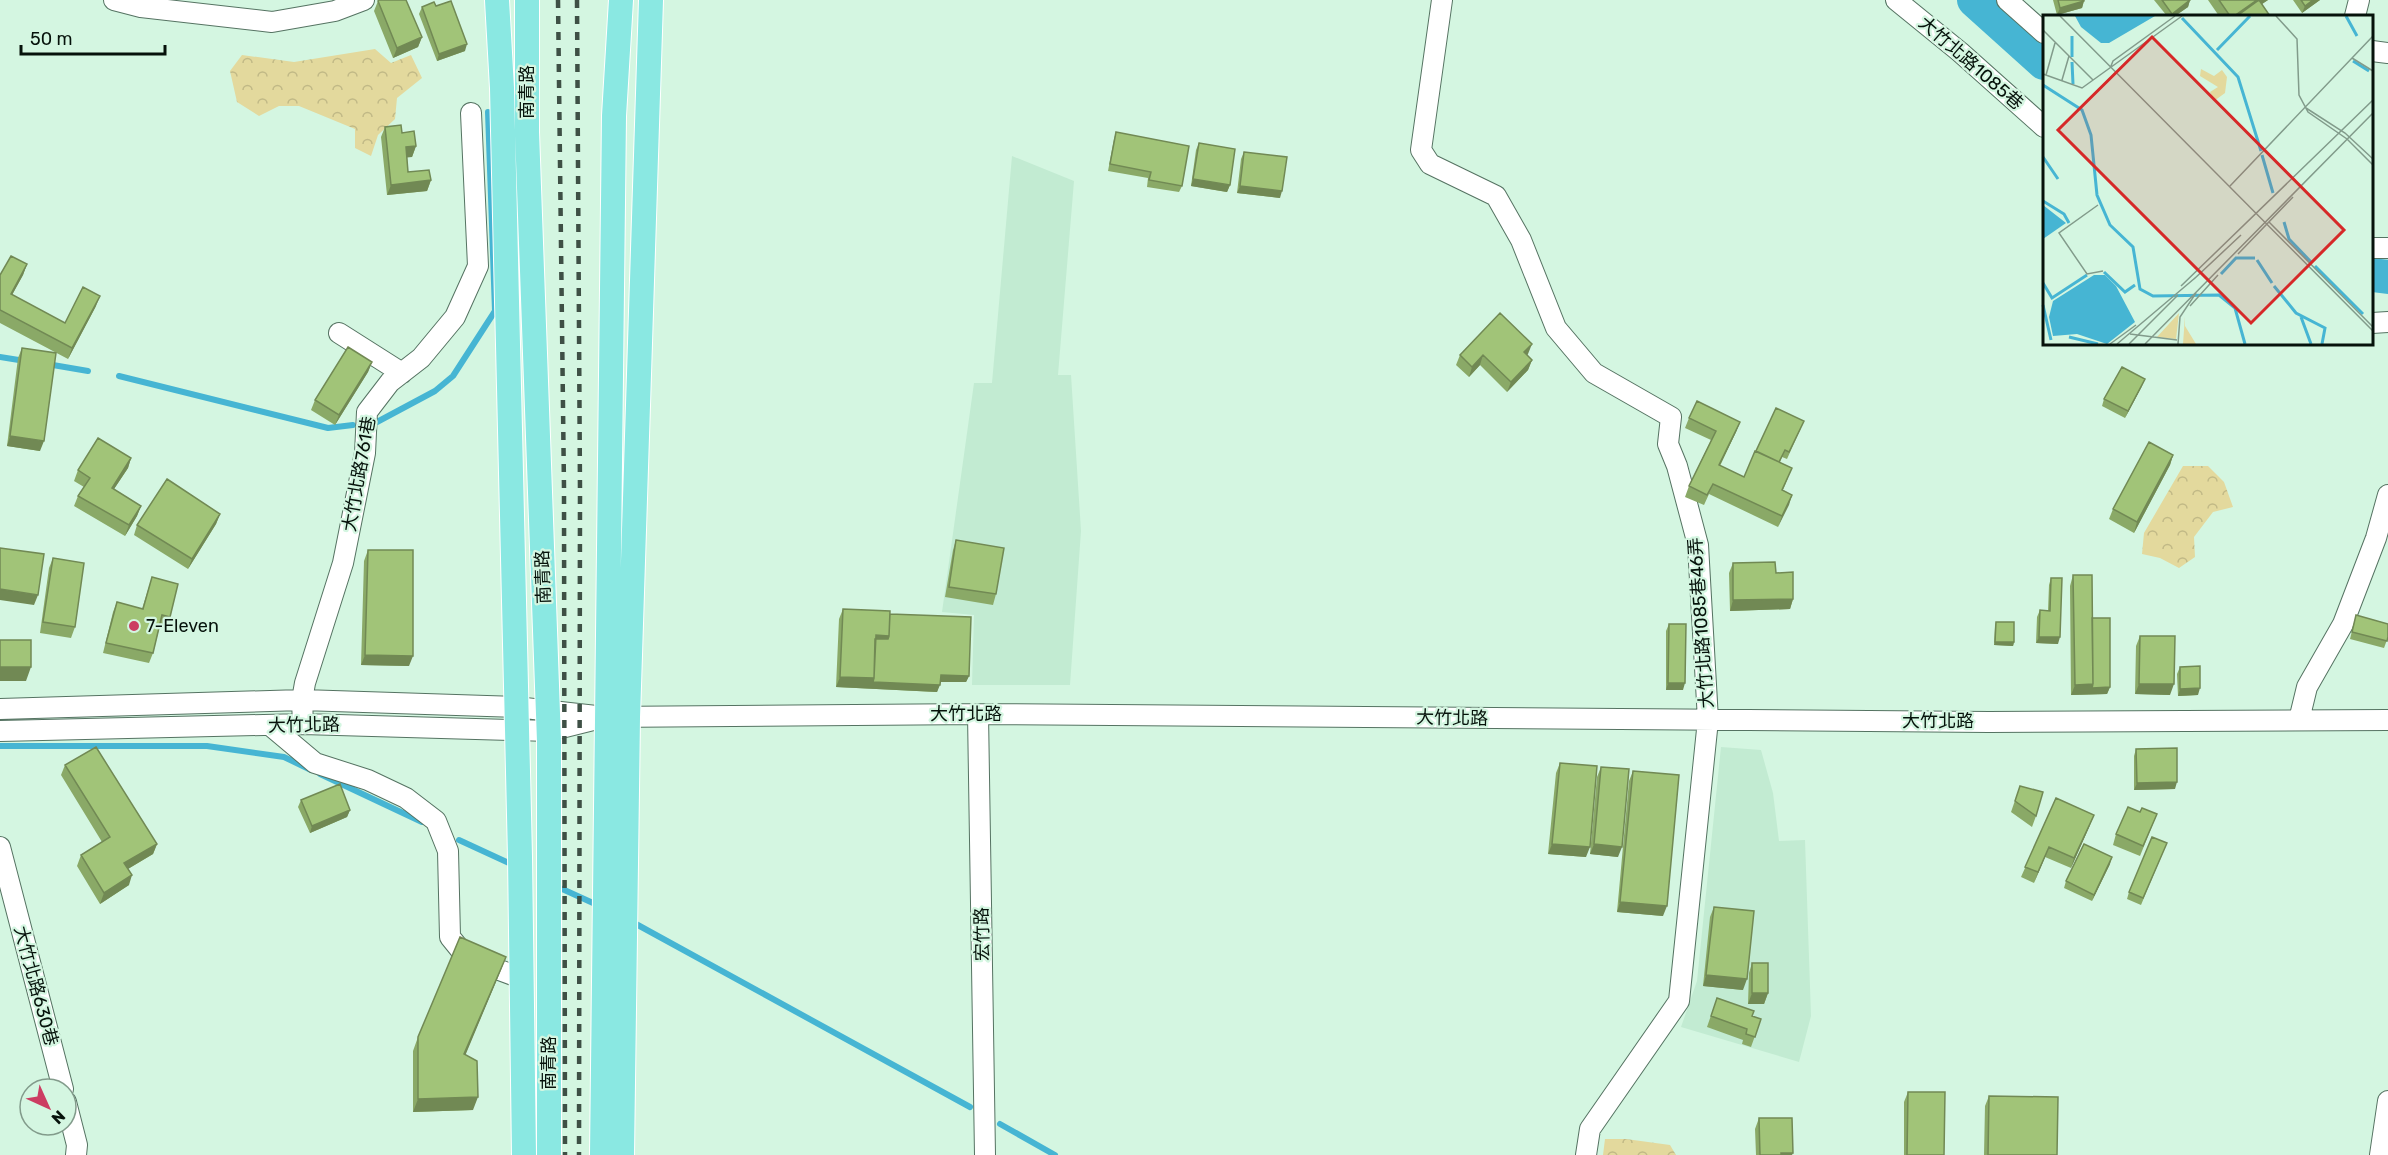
<svg xmlns="http://www.w3.org/2000/svg" width="2388" height="1155" font-family="Rubik,'Noto Sans TC',sans-serif">
<style>
.built{fill:#c2ebd2}
.forest{fill:url(#forest-crowns)}
.lines{fill:none;stroke-linecap:round;stroke-linejoin:round}
.stream{stroke:#46b5d3;stroke-width:6}
.river{stroke:#46b5d3;stroke-width:34}
.minor-casing{stroke:#557362;stroke-width:22}
.major-casing{stroke:#fff;stroke-width:26}
.minor{stroke:#fff;stroke-width:20}
.major{stroke:#8ae8e2;stroke-width:24}
.rail{stroke:#3e5045;stroke-width:4.5;stroke-dasharray:8 8;stroke-linecap:butt}
.wall{fill:#8aa967}
.shaded-wall{fill:#718954}
.building{fill:#a1c478;stroke:#718954;stroke-width:1.5}
.poi-dot{fill:#cc3d62;stroke:#d4f6e1;stroke-width:2}
.labels{text-anchor:middle;dominant-baseline:central;stroke-width:4.5;stroke-linejoin:round;paint-order:stroke}
.street-label{font-size:18px;fill:#06120b;stroke:#d4f6e1}
.poi-label{font-size:18px;fill:#06120b;stroke:#d4f6e1;text-anchor:start}
.inset-river{fill:none;stroke:#46b5d3;stroke-width:3}
.inset-road{fill:none;stroke:#829b8b;stroke-width:1.5}
.view{fill:#d62828;fill-opacity:0.15;stroke:#d62828;stroke-width:3}
.inset-edge{fill:none;stroke:#06120b;stroke-width:3}
</style>
<defs>
<pattern id="forest-crowns" width="20" height="18" patternUnits="userSpaceOnUse" patternTransform="scale(1.5)"><rect width="20" height="18" fill="#e3d99d"/><path d="M2 6a3 3 0 1 1 6 0M12 15a3 3 0 1 1 6 0" fill="none" stroke="#c1b986"/></pattern>
</defs>
<rect width="100%" height="100%" fill="#d4f6e1"/>
<path class="built" d="M1012 156 1074 181 1058 375H1071L1081 531 1070 685H972L974 615 942 612 974 383H992Z
M1721 747 1761 750 1773 793 1779 841 1805 840 1811 1016 1799 1062 1681 1027 1697 981Z"/>
<path class="forest" d="M375 49 391 63 411 55 422 78 397 98 395 119 378 135 371 156 355 148V129L299 106H279L259 116 237 102 230 71 242 55 294 62Z
M2183 466H2208L2224 482 2233 507 2213 512 2194 537 2195 557 2179 568 2160 558 2142 554 2144 533Z
M1605 1139H1626L1670 1145 1676 1155H1603Z"/>
<g class="lines">
<path class="stream" d="M0 357 25 361
M47 364 88 371
M119 376 328 428 353 425
M377 422 435 391 453 376 495 311 488 112
M0 746H207L284 757 311 770
M320 774 422 822
M459 840 509 863
M560 888 593 903
M636 924 970 1107
M1000 1124 1055 1155"/>
<path class="river" d="M1974 0 2044 63
M2372 275 2388 277"/>
<g class="minor-casing">
<path id="minor" d="M114 0 141 7 272 22 335 11 364 0
M1442 0 1421 150 1430 164 1496 196 1521 240 1556 328 1594 373 1671 417 1668 444 1677 466 1698 545 1708 720 1679 1001 1590 1129 1586 1155
M1896 0 1960 52 2044 127
M2007 0 2044 33
M2355 16 2359 0
M2372 51 2388 53
M2372 248H2388
M2372 323 2388 322
M339 333 402 373
M0 709 302 700 516 707 605 717 978 714 1989 722 2388 720
M978 714 985 1155
M2299 720 2307 687 2343 624 2376 538 2388 495
M303 724 302 700 305 683 343 563 365 453 367 412 390 382 421 358 455 317 478 266 471 113
M271 726 315 763 368 780 406 798 436 821 448 851 450 937 467 958 521 978
M0 731 303 724 549 731 593 720
M0 847 63 1089
M66 1102 77 1145 76 1155
M2380 1155 2388 1101"/>
</g>
<g class="major-casing">
<path id="major" d="M497 0 502 88 520 857 524 1155
M527 0V132L549 741V1155
M602 1155 614 116 621 0
M622 1155 628 717 651 0"/>
</g>
<use href="#minor" class="minor"/>
<use href="#major" class="major"/>
<path class="rail" d="M558 0 564 488 565 1155
M577 0 580 492 579 1155"/>
</g>
<path class="wall" d="M2053 0H2084L2082 8 2057 15Z
M2154 0H2190L2188 7 2175 16H2167Z
M2208 0H2268L2262 4 2270 16H2219Z
M2293 0H2320L2302 13Z
M378 1 422 37 418 47 393 58 374 11Z
M436 6 465 51 437 61 419 14 422 7Z
M385 127 402 133 416 146 412 157H407L408 172 431 180 427 191 387 195 381 137Z
M1116 132 1182 186 1179 192 1147 187 1148 178 1108 171 1114 139Z
M1199 143 1230 185 1227 192 1191 186 1196 150Z
M1244 152 1280 198 1237 193 1241 159Z
M27 264 23 275 12 295 65 323 96 306 68 359 0 323V275Z
M22 348 40 451 7 446 18 358Z
M1528 354 1527 355 1532 360 1528 370 1507 392 1480 365 1469 377 1456 365 1460 355Z
M372 362 368 372 335 425 311 410 315 400Z
M2142 386 2125 418 2102 406 2104 399Z
M1689 418 1740 422 1736 432 1720 466 1744 477 1801 428 1787 459 1782 457 1780 462 1788 478 1783 490 1792 495 1778 527 1709 494 1704 505 1685 497 1689 486 1711 440 1685 428Z
M2173 455 2170 465 2134 533 2109 519 2113 509Z
M131 458 128 468 114 489 141 506 137 516 125 536 74 506 78 496 84 487 74 481 78 470Z
M220 514 216 524 188 569 134 535 137 525Z
M956 540 996 594 993 605 945 597 953 550Z
M368 550 409 666 361 665 364 561Z
M53 558 75 627 71 638 40 633 49 568Z
M1733 563 1776 573 1793 599 1790 609 1730 611 1729 573Z
M2073 575 2092 618 2110 687 2107 694 2071 695 2070 586Z
M152 577 170 617 166 628 160 625 153 653 149 663 103 653 113 612 117 602 142 609Z
M2051 578 2058 644 2036 643 2037 617 2040 610 2048 611 2049 585Z
M843 609 890 614 969 676 966 682H940L937 692 836 687 839 619Z
M2356 615 2388 637 2384 648 2350 639Z
M1996 622 2014 642 2013 646 1994 645 1995 625Z
M1669 624 1683 690H1666V631Z
M2140 636 2170 695 2135 694 2136 646Z
M2180 667 2198 695 2178 696 2177 674Z
M2136 749 2175 789 2134 790V756Z
M1560 763 1586 857 1548 854 1556 773Z
M65 765 157 844 153 854 128 869 129 885 100 904 77 866 81 855 102 842 61 775Z
M1601 767 1618 857 1590 854 1597 777Z
M1633 771 1663 916 1617 912 1629 781Z
M2020 786 2036 816 2032 827 2011 812Z
M2056 798 2090 825 2071 868 2045 857 2034 883 2021 877Z
M301 800 350 810 347 817 310 833 298 807Z
M2140 812 2157 814 2140 856 2113 845 2116 834Z
M2167 843 2141 905 2127 899 2129 892Z
M2110 864 2092 901 2064 888 2066 881Z
M1714 907 1743 990 1703 986 1710 917Z
M506 957 465 1055 473 1110 413 1112V1051L418 1037Z
M1752 963 1768 993 1764 1004H1748L1749 973Z
M1717 998 1752 1016 1761 1019 1751 1047 1742 1044 1743 1040 1707 1027Z
M1908 1092 1944 1155H1904V1102Z
M1989 1096 2057 1155H1984L1985 1106Z
M1759 1118 1792 1155H1756L1755 1129Z"/>
<path class="shaded-wall" d="M2190 0 2188 7 2175 16H2171L2172 14Z
M2257 0H2268L2244 16H2234Z
M2313 0H2320L2302 13 2305 6Z
M2084 1 2082 8 2057 15 2060 8Z
M422 37 418 47 393 58 397 48Z
M467 44 465 51 437 61 439 54Z
M416 146 412 157 402 158 406 147Z
M1193 179 1230 185 1227 192 1191 186Z
M431 180 427 191 387 195 391 185Z
M1240 186 1282 191 1280 198 1237 193Z
M27 264 23 275 7 304 11 294Z
M100 296 96 306 68 359 72 348Z
M1532 344 1528 354 1520 362 1524 352Z
M1483 355 1480 365 1469 377 1472 367Z
M1532 360 1528 370 1507 392 1511 382Z
M372 362 368 372 335 425 339 415Z
M2145 379 2142 386 2125 418 2128 411Z
M1740 422 1736 432 1715 475 1719 465Z
M10 436 44 441 40 451 7 446Z
M2173 455 2170 465 2134 533 2137 522Z
M131 458 128 468 108 498 112 488Z
M1792 495 1789 505 1778 527 1782 516Z
M141 506 137 516 125 536 129 525Z
M220 514 216 524 188 569 192 559Z
M0 589 38 595 34 605 0 600Z
M1793 599 1790 609 1730 611 1733 600Z
M876 635 889 636 885 646H874Z
M2039 637H2060L2058 644 2036 643Z
M1995 642H2014L2013 646 1994 645Z
M365 655 413 656 409 666 361 665Z
M0 667H31L26 681H0Z
M941 675 969 676 966 682H938Z
M840 677 874 678 940 685 937 692 836 687Z
M1668 683H1685L1683 690H1666Z
M2093 684 2110 687 2107 694 2071 695 2075 685Z
M2139 684H2174L2170 695 2135 694Z
M2200 688 2198 695 2178 696 2180 689Z
M2177 782 2175 789 2134 790 2137 783Z
M350 810 347 817 310 833 312 826Z
M2094 815 2090 825 2071 868 2074 858Z
M157 844 153 854 121 873 124 863Z
M1552 844 1590 847 1586 857 1548 854Z
M1594 844 1622 847 1618 857 1590 854Z
M2049 847 2045 857 2034 883 2038 872Z
M2112 857 2110 864 2092 901 2094 895Z
M132 875 129 885 100 904 104 893Z
M1620 902 1667 906 1663 916 1617 912Z
M506 957 501 970 460 1068 464 1054Z
M1706 975 1747 979 1743 990 1703 986Z
M1752 993H1768L1764 1004H1748Z
M478 1097 473 1110 413 1112 418 1099Z
M1781 1153H1793L1792 1155H1780Z"/>
<path class="building" d="M379 0H406L422 37 397 48 378 1Z
M2058 0H2084V1L2060 8Z
M2162 0H2190L2172 14Z
M2219 0H2257L2234 16H2230Z
M2259 0 2270 16H2237Z
M2301 0H2313L2305 6Z
M451 1 467 44 439 54 422 7 434 2 436 6Z
M401 125 402 133 414 131 416 146 406 147 408 172 429 170 431 180 391 185 385 127Z
M1116 132 1189 146 1182 186 1149 180 1151 172 1110 164Z
M1199 143 1235 149 1230 185 1193 179Z
M1244 152 1287 157 1282 191 1240 186Z
M11 256 27 264 11 294 65 323 83 287 100 296 72 348 0 310V275Z
M1500 313 1532 344 1524 352 1532 360 1511 382 1483 355 1472 367 1460 355Z
M348 347 372 362 339 415 315 400Z
M22 348 56 353 44 441 10 436Z
M2122 367 2145 379 2128 411 2104 399Z
M1697 401 1740 422 1719 465 1744 477 1755 451 1792 468 1782 490 1792 495 1782 516 1713 484 1707 495 1689 486 1716 431 1689 418Z
M1776 408 1804 421 1789 452 1785 450 1779 462 1756 451Z
M98 438 131 458 112 488 141 506 129 525 78 496 90 478 78 470Z
M2149 442 2173 455 2137 522 2113 509Z
M167 479 220 514 192 559 137 525Z
M956 540 1004 548 996 594 949 587Z
M0 548 44 554 38 595 0 589Z
M368 550H413V656L365 655Z
M53 558 84 563 75 627 43 622Z
M1775 562 1776 573 1793 572V599L1733 600V563Z
M2073 575H2092L2093 684 2075 685Z
M152 577 178 584 170 617 162 615 153 653 106 643 117 602 143 609Z
M2051 578H2062L2060 637H2039L2040 610 2050 611Z
M843 609 890 611 889 636 876 635 874 678 840 677Z
M890 614 971 617 969 676 941 675 940 685 873 682 874 678 875 639H888L889 636Z
M2356 615 2388 624V637L2387 641 2352 632Z
M2092 618H2110V687L2092 688 2093 684Z
M1996 622H2014V642H1995Z
M1669 624H1686L1685 683H1668Z
M2140 636H2175L2174 684H2139Z
M0 640H31V667H0Z
M2200 666V688L2180 689V667Z
M96 747 157 844 124 863 132 875 104 893 81 855 110 837 65 765Z
M2177 748V782L2137 783 2136 749Z
M1560 763 1597 766 1590 847 1552 844Z
M1601 767 1629 769 1622 847 1594 844Z
M1633 771 1679 775 1667 906 1620 902Z
M340 784 350 810 312 826 301 800Z
M2020 786 2043 792 2036 816 2015 801Z
M2056 798 2094 815 2074 858 2049 847 2038 872 2025 867Z
M2128 807 2140 812 2142 808 2157 814 2143 846 2116 834Z
M2152 837 2167 843 2143 898 2129 892Z
M2084 844 2112 857 2094 895 2066 881Z
M1714 907 1754 911 1747 979 1706 975Z
M460 937 506 957 464 1054 477 1061 478 1097 418 1099V1037Z
M1752 963H1768V993H1752Z
M1717 998 1754 1011 1752 1016 1761 1019 1755 1037 1746 1034 1747 1029 1711 1016Z
M1908 1092H1945L1944 1155H1907Z
M1989 1096 2058 1097 2057 1155H1988Z
M1759 1118H1792L1793 1153H1781V1155H1760Z"/>
<circle class="poi-dot" cx="134" cy="626" r="6"/>
<g class="labels">
<g class="street-label">
<text transform="translate(1971 63) rotate(41)">大竹北路1085巷</text>
<text transform="translate(527 92) rotate(-90)">南青路</text>
<text transform="translate(359 474) rotate(-80)">大竹北路761巷</text>
<text transform="translate(543 577) rotate(-92)">南青路</text>
<text transform="translate(1701 623) rotate(-94)">大竹北路1085巷46弄</text>
<text x="966" y="714">大竹北路</text>
<text transform="translate(1452 718) rotate(1)">大竹北路</text>
<text x="1938" y="721">大竹北路</text>
<text transform="translate(304 725) rotate(-1)">大竹北路</text>
<text transform="translate(982 934) rotate(-91)">宏竹路</text>
<text transform="translate(36 986) rotate(75)">大竹北路630巷</text>
<text transform="translate(549 1063) rotate(-90)">南青路</text>
</g>
<g class="poi-label">
<text x="146" y="626">7-Eleven</text>
</g>
</g>
<g transform="translate(2043 15)">
<rect width="330" height="330" fill="#d4f6e1"/>
<path d="M158 54 171 61 179 55 184 62 182 78 171 86 167 77 175 72 157 61ZM136 298 133 324 114 322ZM142 301V311L153 329H140Z" fill="#e3d99d"/>
<path d="M32 1H112L66 28H58L38 12ZM0 190 23 208 0 224ZM51 260H62L73 271 92 307 64 329 34 319 10 321 6 302 10 286Z" fill="#46b5d3"/>
<path class="inset-river" d="M303 1 314 21M139 3 195 62 218 136M29 21V42M174 35 207 1M310 46 326 56M29 47 30 69M0 70 39 95 48 120 54 180 67 210 90 232 97 274 110 281 176 280 192 293 202 329M219 140 230 178M0 142 15 164M0 186 21 199 26 208M241 207 246 224 269 248M214 245 229 268M272 251 320 299M61 257 82 277 92 270M178 259 193 243H212M0 268 9 283 44 260M231 271 253 298 282 313 279 329M0 290 8 325M258 302 268 329M26 322 55 329"/>
<path class="inset-road" d="M17 1 330 316M233 1 254 24 256 80 265 97 304 124 330 150M0 15 50 65M309 43 330 56M68 51 70 46 132 1M0 59 39 73 139 1M3 60 12 28M19 65 26 41M263 93 302 118 330 144M187 171 330 21M55 190 16 218 44 259 60 256M226 207 330 312M195 239 250 182M151 264 198 220M138 271 330 85M147 291 175 260M0 297V325M87 319 134 325M67 329 93 310M74 329 152 263M86 329 135 280M102 329 330 98M135 329 137 302 153 278"/>
<path class="view" d="M109 22 301 215 208 308 15 115Z"/>
<rect width="330" height="330" class="inset-edge"/>
</g>
<g transform="translate(48 1107) rotate(135)"><circle r="28" fill="#d4f6e1" stroke="#829b8b" stroke-width="1.5"/>
<path d="M0-4.5L10 22L0 15L-10 22Z" fill="#cc3d62"/>
<text y="-9" font-size="16" font-weight="bold" text-anchor="middle" fill="#06120b">N</text>
</g>
<path d="M21 45v9h144v-9" fill="none" stroke="#06120b" stroke-width="3"/>
<text x="30" y="45" font-size="18" fill="#06120b" stroke="#d4f6e1" stroke-width="4.5" paint-order="stroke">50 m</text>
</svg>
